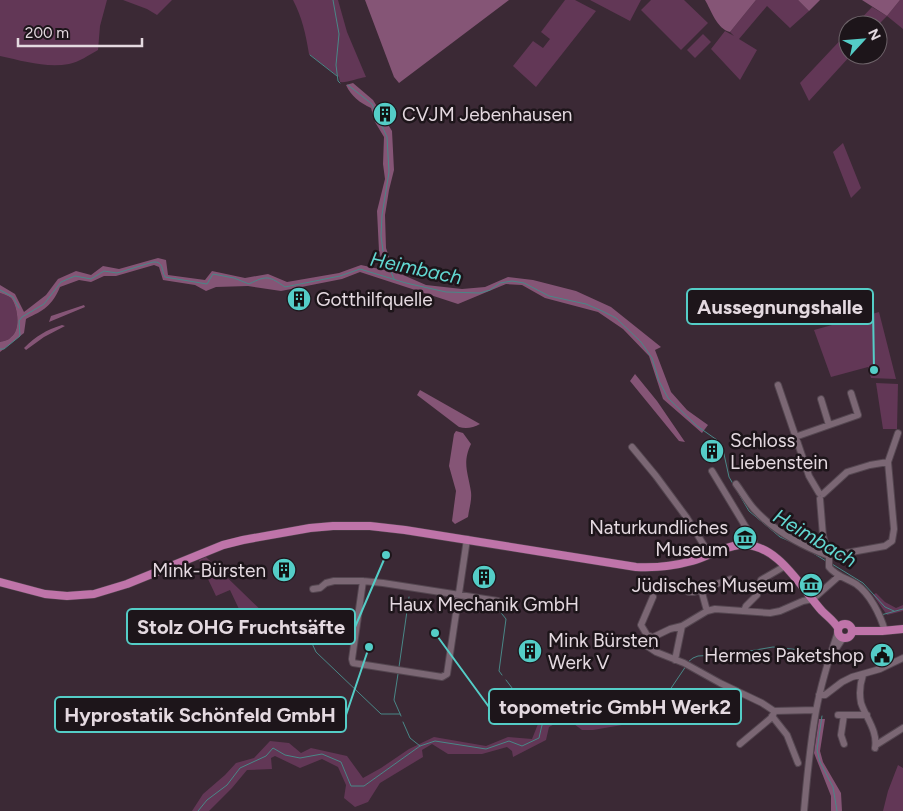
<svg xmlns="http://www.w3.org/2000/svg" width="903" height="811" font-family="Figtree,sans-serif">
<style>
.green{fill:#623756}
.forest{fill:#855576}
.lines{fill:none;stroke-linecap:round;stroke-linejoin:round}
.stream{stroke:#498787;stroke-width:1}
.minor-casing{stroke:#544650;stroke-width:8}
.major-casing{stroke:#544650;stroke-width:9}
.minor{stroke:#7b6774;stroke-width:6}
.major{stroke:#bf74a9;stroke-width:8}
.labels{text-anchor:middle;dominant-baseline:central;stroke-width:5;stroke-linejoin:round;paint-order:stroke}
.poi-label{font-size:19px;fill:#e4d9e0;stroke:#1d151a;text-anchor:start}
.water-label{font-size:20px;font-style:italic;fill:#62d8d2;stroke:#1d151a}
.leader{fill:none;stroke:#54cdc7;stroke-width:2}
.callout-dot{fill:#54cdc7;stroke:#1d151a;stroke-width:2}
.callout{fill:#1d151a;stroke:#54cdc7;stroke-width:2}
.callout-label{font-size:20px;text-anchor:middle;font-weight:bold;fill:#e4d9e0}
</style>
<rect width="100%" height="100%" fill="#3b2935"/>
<path class="green" d="M0 0H107L100 26 98 50C89 55 79 62 69 64 46 68 23 61 0 56Z
M123 0H172L157 15 147 9Z
M293 0H338L347 32 366 77C358 78 347 83 340 82L339 77 309 54C306 35 302 17 293 0Z
M565 0H575L596 11 536 87 513 66 533 41 543 48 550 39 541 32Z
M590 0H641L630 21Z
M651 0H684L708 23 681 50 641 10Z
M756 0H798L809 11 790 28 767 6 739 39 757 50 740 80 711 49 725 31 734 36 730 32Z
M900 0H903V29L887 16 878 25H855L872 7 887 16Z
M848 32V55H851L809 101 800 83Z
M703 34 711 42 695 58 687 50Z
M843 143 861 188 851 198 833 152Z
M0 293C4 294 8 296 11 298 18 307 21 330 11 337 9 340 4 341 0 342Z
M879 312 896 379 871 378 868 367 831 377 814 330Z
M876 383 898 384 897 429H883Z
M206 557 268 617 247 626 230 590 216 596 199 560Z
M876 593 885 602 896 608 903 605V611L887 615 873 595Z
M564 709 616 716 649 713 651 720 593 730H582L566 718 549 727 546 740 513 757 512 751 507 747 482 754H448L432 744 422 750 423 757 380 783 368 802 355 807 344 798 346 785 338 767 322 759 300 768 275 756 271 758 272 769 247 770 232 788 209 811H192L203 794 225 775 236 763 254 758 270 741 289 743 301 753 311 748 347 756 363 778 381 768 409 749 434 737 486 746 508 737 532 739 538 724Z
M898 765 903 768V811H883L888 791Z"/>
<path class="forest" d="M365 0H509L399 83 394 77Z
M705 0H756L730 32C717 29 711 10 705 0Z
M798 0H820L809 11Z
M862 0H900L887 16Z
M353 83 373 100 392 131 394 170 389 190 385 215 386 248 394 271 426 285 462 289 485 287 508 277 533 280 576 291 611 307 661 347 655 350 671 392 687 410 708 425 702 433 663 399 649 356 623 329 598 312 545 298 522 285 506 284 458 304 360 272 342 279 281 291 248 286 216 287 206 291 195 285 163 280 159 267 154 265 116 276H104L91 282 79 280 60 287C52 306 44 310 26 319L24 333 0 352V342C4 341 9 340 11 337 21 330 18 307 11 298 8 296 4 294 0 293V285L15 294 24 312 46 295 58 279 76 271 91 275 103 266 119 269 158 258 166 260 168 275 205 280 212 271 245 278 268 274 287 282 339 273 361 265 384 270 379 251 377 211 385 179 383 164 384 137 375 122 371 108C360 103 351 96 346 85Z
M84 305 85 307 49 322 51 316Z
M62 325 65 326 44 337 26 350 24 348C36 336 46 330 62 325Z
M635 374 657 401 685 442 679 441 630 381Z
M420 390 480 424C473 428 466 429 459 427L417 395Z
M456 431 463 433 471 444C462 463 468 472 471 492 472 500 469 509 468 517L455 524 452 521 456 491 449 466 454 434Z
M819 719H825L820 751 823 762 841 793 842 811H831V796L814 753Z"/>
<g class="lines">
<path class="stream" d="M333 0 339 34 336 65 338 81 340 83
M310 55 337 76
M348 85 372 104 387 137 389 172 382 215 381 236 383 251
M384 255 394 279
M0 290 13 297 19 308
M0 349H4L20 336 19 321 22 317 44 304 61 282 75 276 91 279 104 271 117 273 153 262C164 261 161 270 165 277L207 284 213 274 234 278 249 284C267 275 269 276 285 287L340 276 360 269 406 283 446 292 480 293 490 290 500 283 512 281 524 283 549 296 586 304 602 311 616 318 641 342 652 358 659 381 668 398 697 426 717 440 722 445 729 477 749 511 780 537 796 544
M813 553 826 561
M832 564 863 583 885 607 894 611
M462 603 498 609 506 619 499 671 502 675
M298 613 316 652 381 714H400
M881 615 903 609
M688 662 693 658 698 656 732 654 773 647 801 650 809 654 827 656
M399 667 409 597
M398 674 394 700 401 716
M506 680 534 717 541 720 552 721
M822 716 817 750 820 762 833 787 837 811
M403 722 410 738 420 746
M198 811 207 800 227 785 240 768 266 756 273 748 285 755 300 758 322 754 341 762 351 786H364L420 746 435 741 486 749 509 741 522 746 539 738 542 725 567 714C595 722 624 719 653 715L686 666"/>
<g class="minor-casing">
<path id="minor" d="M778 385 809 476 819 493
M821 399 829 425
M795 437 858 415 851 393
M632 447 656 476 687 518 710 555
M712 471 753 539 755 547
M736 484C742 492 747 501 754 509 774 531 802 546 829 556
M823 494 847 472 870 465 888 462
M820 499 823 536 829 556V567C836 576 846 578 856 584 870 594 880 614 885 631
M829 556 885 546 892 541 894 529 888 462 898 433
M363 581 352 659 353 663 442 677 447 674 467 539
M313 589 320 588 326 583 334 581H363L383 583 498 601 512 608
M701 589 707 611
M689 592H694L731 579
M744 611 746 606 757 595 761 580 785 566
M682 626 670 629 647 640V646L656 652 684 663 720 683 762 703 774 711
M652 637 647 635 641 625 653 597
M835 650 843 638
M675 660 682 626 707 611 715 609 770 613 780 611 803 601 813 599 839 576
M863 675C860 684 859 693 861 703 866 718 878 731 875 748
M819 695H825L842 682 852 677 880 669 903 658
M774 711 816 710
M838 715H867
M844 715 841 735 844 744
M772 716 787 735 798 763
M740 744 771 718 774 713
M876 745 903 728
M804 811C807 777 810 744 816 711 821 684 829 658 838 632"/>
</g>
<g class="major-casing">
<path id="major" d="M0 582 45 594 67 596 94 594 127 584 223 545 243 540 310 528 333 526H370L405 530 636 567C655 568 674 566 692 561 708 556 724 547 739 545 777 541 801 588 822 611 828 617 834 621 838 628
M838 631a7 7 0 1 1 14 0a7 7 0 1 1-14 0Z
M852 631H882L903 629"/>
</g>
<use href="#minor" class="minor"/>
<use href="#major" class="major"/>
</g>
<defs>
<g id="building-disc" transform="scale(1.25)"><circle r="9.5" fill="#54cdc7" stroke="#1d151a"/><path d="M-4-6H4V6H1V3H-1V6H-4ZM-2.5-4.3h1.7v1.8h-1.7ZM.8-4.3h1.7v1.8H.8ZM-2.5-1h1.7V.8h-1.7ZM.8-1h1.7V.8H.8Z" fill="#111"/></g>
<g id="museum-disc" transform="scale(1.25)"><circle r="9.5" fill="#54cdc7" stroke="#1d151a"/><path d="M0-6L6-3V-2H-6V-3ZM-5-1h2V3h-2ZM-1-1h2V3h-2ZM3-1h2V3H3ZM-6 4H6V6H-6Z" fill="#111"/></g>
<g id="civic-disc" transform="scale(1.25)"><circle r="9.5" fill="#54cdc7" stroke="#1d151a"/><path d="M-.6-6.5H3V-4.5H.6V-3L4-1V1h2V6H-6V1h2V-1L-.6-3ZM-1.2 2.5V6h2.4V2.5Z" fill="#111"/></g>
</defs>
<g fill-rule="evenodd">
<use href="#building-disc" x="385" y="114"/>
<use href="#building-disc" x="299" y="299"/>
<use href="#building-disc" x="712" y="451"/>
<use href="#museum-disc" x="745" y="538"/>
<use href="#building-disc" x="284" y="570"/>
<use href="#building-disc" x="484" y="577"/>
<use href="#museum-disc" x="811" y="585"/>
<use href="#building-disc" x="530" y="651"/>
<use href="#civic-disc" x="882" y="655"/>
</g>
<g class="labels">
<g class="poi-label">
<text x="402" y="114">CVJM Jebenhausen</text>
<text x="316" y="299">Gotthilfquelle</text>
<text x="730" y="440">Schloss<tspan x="730" dy="22">Liebenstein</tspan></text>
<text x="728" y="527" text-anchor="end">Naturkundliches<tspan x="728" dy="22">Museum</tspan></text>
<text x="266" y="570" text-anchor="end">Mink-Bürsten</text>
<text x="794" y="585" text-anchor="end">Jüdisches Museum</text>
<text x="484" y="604" text-anchor="middle">Haux Mechanik GmbH</text>
<text x="548" y="640">Mink Bürsten<tspan x="548" dy="22">Werk V</tspan></text>
<text x="864" y="655" text-anchor="end">Hermes Paketshop</text>
</g>
<g class="water-label">
<text transform="translate(416 268) rotate(12)">Heimbach</text>
<text transform="translate(815 538) rotate(31)">Heimbach</text>
</g>
</g>
<path class="leader" d="M874 370L873 307M386 555L355 627M435 633L489 707M369 647L346 715"/>
<g class="callout-dot">
<circle cx="874" cy="370" r="5"/>
<circle cx="386" cy="555" r="5"/>
<circle cx="435" cy="633" r="5"/>
<circle cx="369" cy="647" r="5"/>
</g>
<g class="callout">
<rect x="687" y="289" width="186" height="35" rx="5"/>
<rect x="127" y="609" width="228" height="35" rx="5"/>
<rect x="489" y="689" width="252" height="35" rx="5"/>
<rect x="55" y="697" width="291" height="35" rx="5"/>
</g>
<g class="callout-label">
<text x="780" y="314">Aussegnungshalle</text>
<text x="241" y="634">Stolz OHG Fruchtsäfte</text>
<text x="615" y="714">topometric GmbH Werk2</text>
<text x="200" y="722">Hyprostatik Schönfeld GmbH</text>
</g>
<g transform="translate(863 40) rotate(64)"><circle r="24" fill="#1d151a" stroke="#6d6369"/>
<path d="M0-4L9 19L0 12L-9 19Z" fill="#54cdc7"/>
<text y="-8" font-size="14" font-weight="bold" text-anchor="middle" fill="#e4d9e0">N</text>
</g>
<path d="M18 38v8h124v-8" fill="none" stroke="#e4d9e0" stroke-width="2.5"/>
<text x="25" y="38" font-size="15" fill="#e4d9e0" stroke="#1d151a" stroke-width="4" paint-order="stroke">200 m</text>
</svg>
